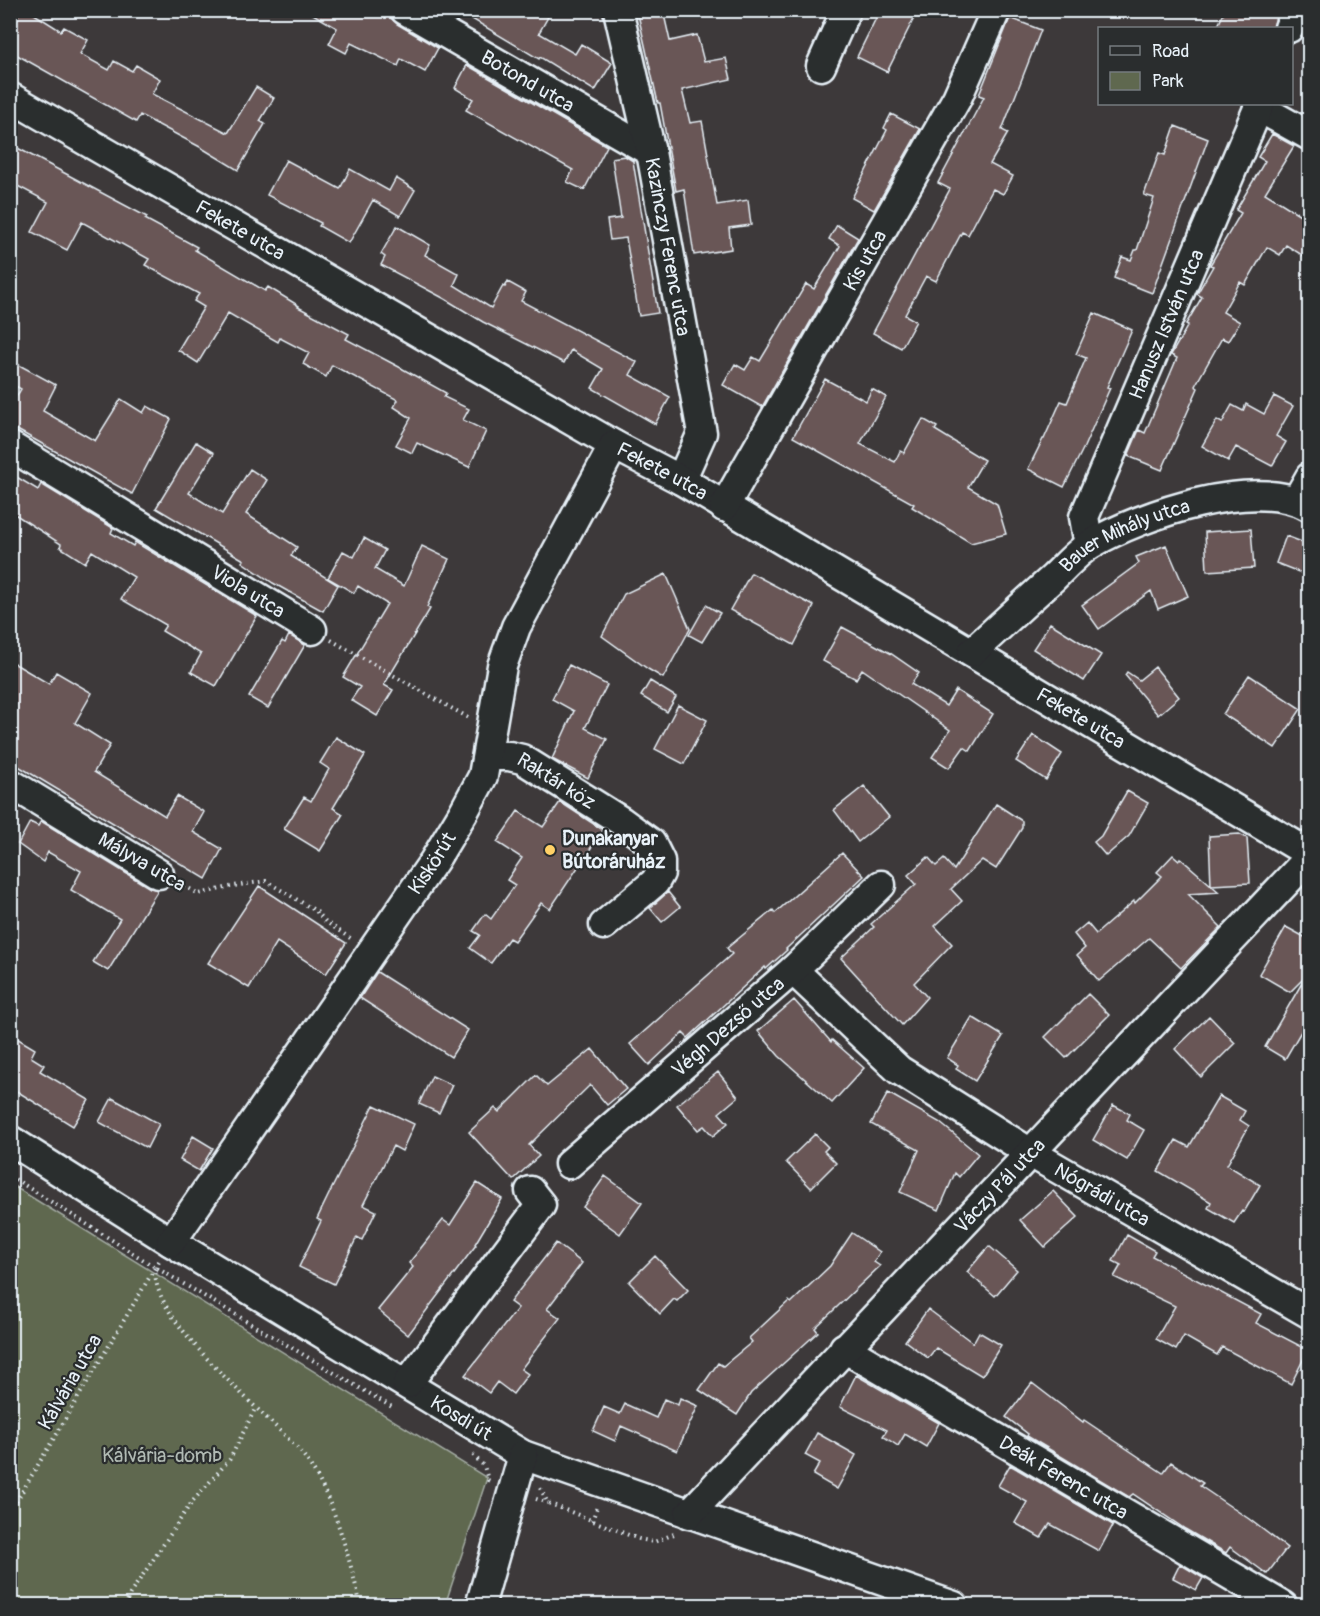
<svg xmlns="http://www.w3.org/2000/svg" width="1320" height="1616" font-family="Pangolin,sans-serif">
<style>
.park{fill:#5f684f;stroke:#a4aca4;stroke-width:1.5}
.building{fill:#695656;stroke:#e8f1f8;stroke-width:1.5}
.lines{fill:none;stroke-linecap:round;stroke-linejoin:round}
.minor-casing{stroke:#e8f1f8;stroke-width:33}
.path{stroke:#e8f1f8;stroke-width:4;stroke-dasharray:1.5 4.5;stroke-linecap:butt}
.minor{stroke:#2a2d2e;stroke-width:28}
.poi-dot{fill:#ffd166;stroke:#2a2d2e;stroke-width:2}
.labels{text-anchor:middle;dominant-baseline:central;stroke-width:4.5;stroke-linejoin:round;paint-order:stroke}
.street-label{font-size:20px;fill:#e8f1f8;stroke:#2a2d2e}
.poi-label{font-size:20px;font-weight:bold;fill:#e8f1f8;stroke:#2a2d2e;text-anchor:start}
.park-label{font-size:20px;fill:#b1bab4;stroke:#2a2d2e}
</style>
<rect width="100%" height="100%" fill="#3d393a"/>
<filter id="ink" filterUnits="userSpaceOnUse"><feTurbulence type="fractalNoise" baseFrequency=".0167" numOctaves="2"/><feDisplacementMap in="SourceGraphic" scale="12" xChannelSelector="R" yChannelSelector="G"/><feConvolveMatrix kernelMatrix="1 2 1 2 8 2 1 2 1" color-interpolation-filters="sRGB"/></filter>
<g filter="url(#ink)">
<path class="park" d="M10 1184 487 1478 445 1605H11Z"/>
<path class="building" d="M21 10H28L61 31 64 27 88 40 80 54 109 70 114 61 132 71 136 65 160 79 152 94 228 133 256 87 274 98 260 121 265 124 238 170 200 147 140 115 136 122 10 51V27Z
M306 10H379L390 17 397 24 438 48 425 72 401 59 398 66 351 43 346 53 329 44 337 28Z
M457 10H537L548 17 539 33 575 54 581 44 612 63 595 91 540 57 539 59Z
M637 10H663L670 41 697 35 704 62 726 58 731 79 682 90 690 123 702 121 717 205 748 200 751 225 729 228 731 249 694 255 684 189 676 191 660 103H658Z
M880 10H918L887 72 857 57Z
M1225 10H1260L1276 17 1273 28H1217Z
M1010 18 1041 30 1002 130 1008 133 990 164 1013 176 1003 194 993 189 968 235 962 232 936 281 926 276 905 315 916 321 901 348 873 333 950 189 938 183 984 97 979 95Z
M467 65 607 146 584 190 567 182 573 170 466 110 473 99 455 88Z
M891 114 920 129 874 210 852 198 887 130 884 128Z
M1175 126 1208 139 1152 293 1114 278 1122 257 1131 260 1135 250H1137L1154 198 1144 195 1159 153 1165 155Z
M1272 134 1294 146 1265 193 1310 221V260L1286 245 1280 255 1267 247 1245 285 1240 282 1223 312 1240 322 1228 341 1222 338 1195 386 1198 388 1162 470 1128 456 1139 430 1145 433 1177 358 1171 355 1188 325 1186 324 1202 297 1197 294 1213 266 1210 265 1241 213 1236 210 1265 161 1258 157Z
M10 144 147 217 145 219 197 247 195 250 265 291 268 287 299 306 298 307 349 334 346 339 401 368 446 393 444 397 469 409 463 420 486 431 469 467 417 443 412 453 396 445 411 418 394 407 398 400 332 365 326 377 303 364 309 353 280 338 278 342 228 313 198 363 178 350 204 307 194 301 199 294 145 265 149 259 82 222 67 250 32 232 48 202 10 182Z
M625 156 633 161 658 313 639 316 626 238 610 240 607 220 621 218 612 158Z
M286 160 340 189 350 169 389 191 396 178 415 190 400 216 373 200 349 243 319 226 321 223 267 195Z
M837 225 858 238 762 407 723 385 735 364 745 370 753 357 760 361 806 284 814 289 840 246 829 239Z
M397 226 430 245 425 255 459 274 454 285 491 308 503 286 505 287 508 282 526 292 521 301 637 362 630 375 670 397 655 424 592 388 603 369 571 350 564 363 483 322 445 299 381 265 385 257 381 254Z
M1094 313 1132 330 1107 387 1110 388 1084 447 1064 487 1028 469 1043 439H1044L1061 401 1067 403 1086 358 1076 354Z
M10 360 56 385 43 411 95 441 121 399 143 413 147 406 171 419 132 494 10 426V407L21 389 10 383Z
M825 379 866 401 872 389 886 397 860 444 895 462 900 451 904 453 923 419 937 427 935 430 984 460 968 487 997 504 1006 534 971 543 912 507 914 504 793 437Z
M1274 396 1293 406 1276 436 1286 442 1272 466 1236 447 1228 461 1202 446 1217 420 1222 423 1232 405 1243 411 1246 404 1264 414Z
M196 442 214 453 189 493 222 514 250 469 267 480 246 514 297 547 291 556 338 585 323 611 273 583 242 562 244 560 156 508Z
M10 473 38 490 41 484 113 528 111 533 133 546 135 542 257 616 216 686 191 672 201 654 162 631 166 625 121 599 134 577 92 551 85 563 60 547 61 544 10 511Z
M1251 529 1254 568 1207 571 1205 532Z
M1286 536 1310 545V559L1304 574 1276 563Z
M364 538 385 550 375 569 404 586 422 546 449 559 427 607 430 609 384 685 393 690 377 716 351 700 360 687 343 677 387 604 358 586 354 593 328 578 343 551 354 557Z
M1166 545 1188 596 1158 609 1151 591 1099 629 1082 605 1139 563 1136 557Z
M751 573 814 606 794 645 730 610Z
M666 574 690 629 663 678 648 669 602 636 624 594Z
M706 605 720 613 702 642 689 635Z
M1050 623 1101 655 1084 681 1033 649Z
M842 627 890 653 919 673 911 684 946 706 956 690 993 714 970 751 964 747 949 768 932 757 950 730 862 669 856 679 823 661Z
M289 635 305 645 268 708 249 697 282 641 285 643Z
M10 661 49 684 56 672 92 693 75 723 110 745 94 772 165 816 177 796 204 812 193 832 222 849 206 879 10 761Z
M569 665 607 685 585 728 607 739 588 778 552 759 574 711 552 699Z
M1155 667 1179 697 1158 715 1125 675 1127 672 1139 680Z
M1249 675 1301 709 1275 748 1223 714Z
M650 681 676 697 667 712 641 696Z
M678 705 707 720 684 764 655 749Z
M1033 735 1062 754 1046 780 1016 761Z
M336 737 365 755 333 808 343 814 320 851 284 829 304 797 311 801 329 769 320 763Z
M864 786 889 817 858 842 834 810Z
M1127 791 1148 803 1129 836 1106 856 1094 842 1101 836Z
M560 802 603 830 550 909 541 903 514 941 509 938 491 963 470 948 480 935 473 931 485 914 491 919 515 885 507 880 522 858 497 842 518 811 543 827Z
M996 804 1022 821V828L996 869 982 860 951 889 962 901 935 926 952 944 914 983 927 997 902 1025 841 958 874 927 871 924 916 884 908 875 928 857 936 866 944 859 954 870Z
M41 821 150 888 158 890 108 971 93 962 120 919 71 890 81 871 48 852 43 862 18 844 30 822 38 826Z
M1239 834 1247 838 1250 883 1211 885 1209 836Z
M842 853 864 876 786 949 787 950 766 969 765 967 688 1038 683 1033 649 1065 630 1044 732 954 727 948 773 910 775 913Z
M1173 855 1179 860 1180 858 1219 892 1188 894 1221 927 1181 968 1149 938 1099 981 1077 955 1085 948 1074 934 1087 923 1096 934 1134 901 1135 903 1162 876 1157 872Z
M259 886 346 943 326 974 277 942 249 988 208 963Z
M668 892 680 907 662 922 650 908Z
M1286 927 1310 940V1016L1285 1059 1265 1047 1306 976 1290 992 1259 974Z
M377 972 468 1030 451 1057 360 998Z
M1088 994 1109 1015 1066 1058 1045 1037Z
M794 1000 831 1042 832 1040 864 1068 832 1103 779 1056 758 1031Z
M1209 1016 1235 1043 1201 1077 1175 1049Z
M972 1017 1003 1036 975 1081 956 1069 958 1065 947 1058Z
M10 1034 35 1049 31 1057 44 1065 40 1071 89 1100 73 1126 10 1087Z
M592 1049 626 1089 607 1105 590 1085 529 1145 539 1156 513 1180 469 1132 495 1108 499 1112 536 1075 547 1086Z
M718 1072 738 1097 719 1113 728 1123 713 1136 704 1126 698 1130 677 1105Z
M432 1076 452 1085 439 1113 419 1104Z
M888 1093 939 1122 978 1154 959 1177 955 1173 939 1210 900 1192 919 1150 871 1124Z
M1219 1096 1245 1111 1240 1120 1249 1126 1227 1165 1260 1185 1244 1212 1242 1211 1234 1223 1208 1208 1211 1202 1158 1171 1176 1140 1189 1147Z
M112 1098 159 1124 147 1148 99 1122Z
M374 1105 414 1124 402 1151 393 1146 363 1205 376 1211 362 1240 357 1237 334 1284 299 1267 321 1221 317 1219 331 1190Z
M1113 1105 1130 1114 1127 1120 1144 1130 1127 1160 1093 1140Z
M815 1134 828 1147 824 1151 836 1163 811 1188 786 1162Z
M193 1136 213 1148 199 1171 180 1160Z
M605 1176 642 1203 620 1234 583 1207Z
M477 1183 502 1199 475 1244 476 1245 408 1335 378 1310 413 1267 409 1263 443 1220 450 1225Z
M1053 1191 1078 1217 1045 1247 1020 1220Z
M852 1233 880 1252 874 1262 880 1266 815 1328 818 1332 751 1393 737 1415 699 1390 718 1363 723 1366 752 1342 749 1338 789 1301 791 1303 830 1266Z
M1127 1235 1155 1251 1152 1256 1261 1314 1256 1323 1308 1350 1291 1384 1222 1347 1217 1355 1184 1336 1176 1350 1156 1339 1175 1306 1114 1277 1121 1265 1113 1261Z
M556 1243 582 1263 547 1309 560 1318 521 1369 528 1374 513 1394 497 1382 489 1393 465 1375 518 1308 510 1302Z
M989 1246 1017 1270 995 1296 967 1272Z
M655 1256 688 1290 677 1301 674 1299 660 1314 629 1282Z
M928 1309 973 1343 979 1332 1001 1345 982 1376 936 1348 928 1358 905 1341Z
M856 1375 939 1423 926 1447 905 1434 898 1446 883 1436 887 1430 840 1407Z
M1032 1383 1083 1422 1084 1420 1163 1473 1171 1462 1203 1483 1200 1486 1249 1519 1287 1548 1267 1574 1230 1547 1226 1553 1185 1529 1133 1494 1129 1497 1027 1436 1028 1434 1006 1417Z
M680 1398 698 1406 677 1451 621 1426 615 1441 593 1431 604 1407 620 1414 625 1404 656 1418 664 1399 678 1405Z
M817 1433 856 1455 837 1489 813 1475 820 1463 805 1455Z
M1010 1465 1113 1525 1099 1551 1050 1524 1041 1538 1015 1523 1027 1502 998 1486Z
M1180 1564 1203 1578 1196 1590 1173 1578Z"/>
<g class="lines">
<g class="minor-casing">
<g id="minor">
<path id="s1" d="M405 10 651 152"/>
<path id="s2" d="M618 10 651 152 702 433 681 480"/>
<path d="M1289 28 1296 10"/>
<path d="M821 66 846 10"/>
<path id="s3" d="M10 97 614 445 681 480 1310 854"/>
<path d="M1258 107 1310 136"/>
<path id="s4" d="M10 446 312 630"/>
<path d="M1297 500 1310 477"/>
<path id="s5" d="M724 507 957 98 996 10"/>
<path id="s6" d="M1089 545 1084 517 1260 104"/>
<path id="s7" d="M972 652C999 627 1026 602 1053 578 1065 567 1077 552 1091 544 1143 514 1254 476 1310 507"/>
<path id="s8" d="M487 756H509L522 759 621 821 651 843 660 861V873L655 882 604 925"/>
<path d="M10 783 159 874"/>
<path id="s9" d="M793 970 899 1070 1029 1152 1310 1314"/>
<path id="s10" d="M10 1140 171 1242 523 1455 954 1606"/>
<path id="s11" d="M569 1164 793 970 881 885"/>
<path id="s12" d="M171 1242 434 861 463 813 483 776 502 666 516 627 614 445"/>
<path id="s13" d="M844 1348 1283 1606"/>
<path d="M407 1384 541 1205 530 1191"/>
<path id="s14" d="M689 1514 1310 857"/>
<path d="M480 1606 523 1455"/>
</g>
</g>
<path class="path" d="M331 640 469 718
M179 883 199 894 234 886 266 881 316 911 326 922 353 940
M10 1176 155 1267 392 1407
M159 1261C131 1307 278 1422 304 1456 335 1499 348 1555 361 1606
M473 1455 484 1466 488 1480 492 1482
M540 1488 548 1503 639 1539 654 1542 674 1534
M536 1499 548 1503
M10 1512 155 1268
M592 1521 598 1504
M125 1606 130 1594 192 1502 230 1459 255 1409"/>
<use href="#minor" class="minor"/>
</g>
</g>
<circle class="poi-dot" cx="550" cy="850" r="6"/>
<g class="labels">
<g class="street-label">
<text stroke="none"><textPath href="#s1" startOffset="142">Botond utca</textPath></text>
<text stroke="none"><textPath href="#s3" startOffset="266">Fekete utca</textPath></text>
<text stroke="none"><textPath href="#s2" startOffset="242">Kazinczy Ferenc utca</textPath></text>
<text stroke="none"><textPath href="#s5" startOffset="284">Kis utca</textPath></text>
<text stroke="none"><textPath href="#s6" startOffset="238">Hanusz István utca</textPath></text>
<text stroke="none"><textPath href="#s3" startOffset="752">Fekete utca</textPath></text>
<text stroke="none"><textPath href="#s7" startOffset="195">Bauer Mihály utca</textPath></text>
<text stroke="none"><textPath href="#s4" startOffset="279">Viola utca</textPath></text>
<text stroke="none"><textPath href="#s3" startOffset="1238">Fekete utca</textPath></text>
<text stroke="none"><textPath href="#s8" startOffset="76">Raktár köz</textPath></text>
<text transform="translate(142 862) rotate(30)">Mályva utca</text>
<text stroke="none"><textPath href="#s12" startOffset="460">Kiskörút</textPath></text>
<text stroke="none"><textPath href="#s11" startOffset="210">Végh Dezső utca</textPath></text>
<text stroke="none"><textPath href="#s14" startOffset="452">Váczy Pál utca</textPath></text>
<text stroke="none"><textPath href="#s9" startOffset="384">Nógrádi utca</textPath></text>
<text transform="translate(70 1382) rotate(-60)">Kálvária utca</text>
<text stroke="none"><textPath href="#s10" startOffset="530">Kosdi út</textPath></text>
<text stroke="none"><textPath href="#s13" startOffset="255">Deák Ferenc utca</textPath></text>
</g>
<g class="poi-label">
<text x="562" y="838">Dunakanyar<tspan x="562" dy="23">Bútoráruház</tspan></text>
</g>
<g class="park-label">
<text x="162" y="1455">Kálvária-domb</text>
</g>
</g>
<rect width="1320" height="1616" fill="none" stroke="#2a2d2e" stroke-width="36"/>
<rect x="18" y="18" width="1284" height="1580" fill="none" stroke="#e8f1f8" stroke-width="2" filter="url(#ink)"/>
<rect x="1098" y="27" width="195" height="78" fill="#2a2d2e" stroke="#767b7f" stroke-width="1.5"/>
<rect x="1110" y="46" width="30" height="9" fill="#2a2d2e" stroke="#767b7f" stroke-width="1.5"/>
<text x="1152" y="57" font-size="18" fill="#e8f1f8">Road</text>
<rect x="1110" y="72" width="30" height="18" fill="#5f684f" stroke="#767b7f" stroke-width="1.5"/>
<text x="1152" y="87" font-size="18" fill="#e8f1f8">Park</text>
</svg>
